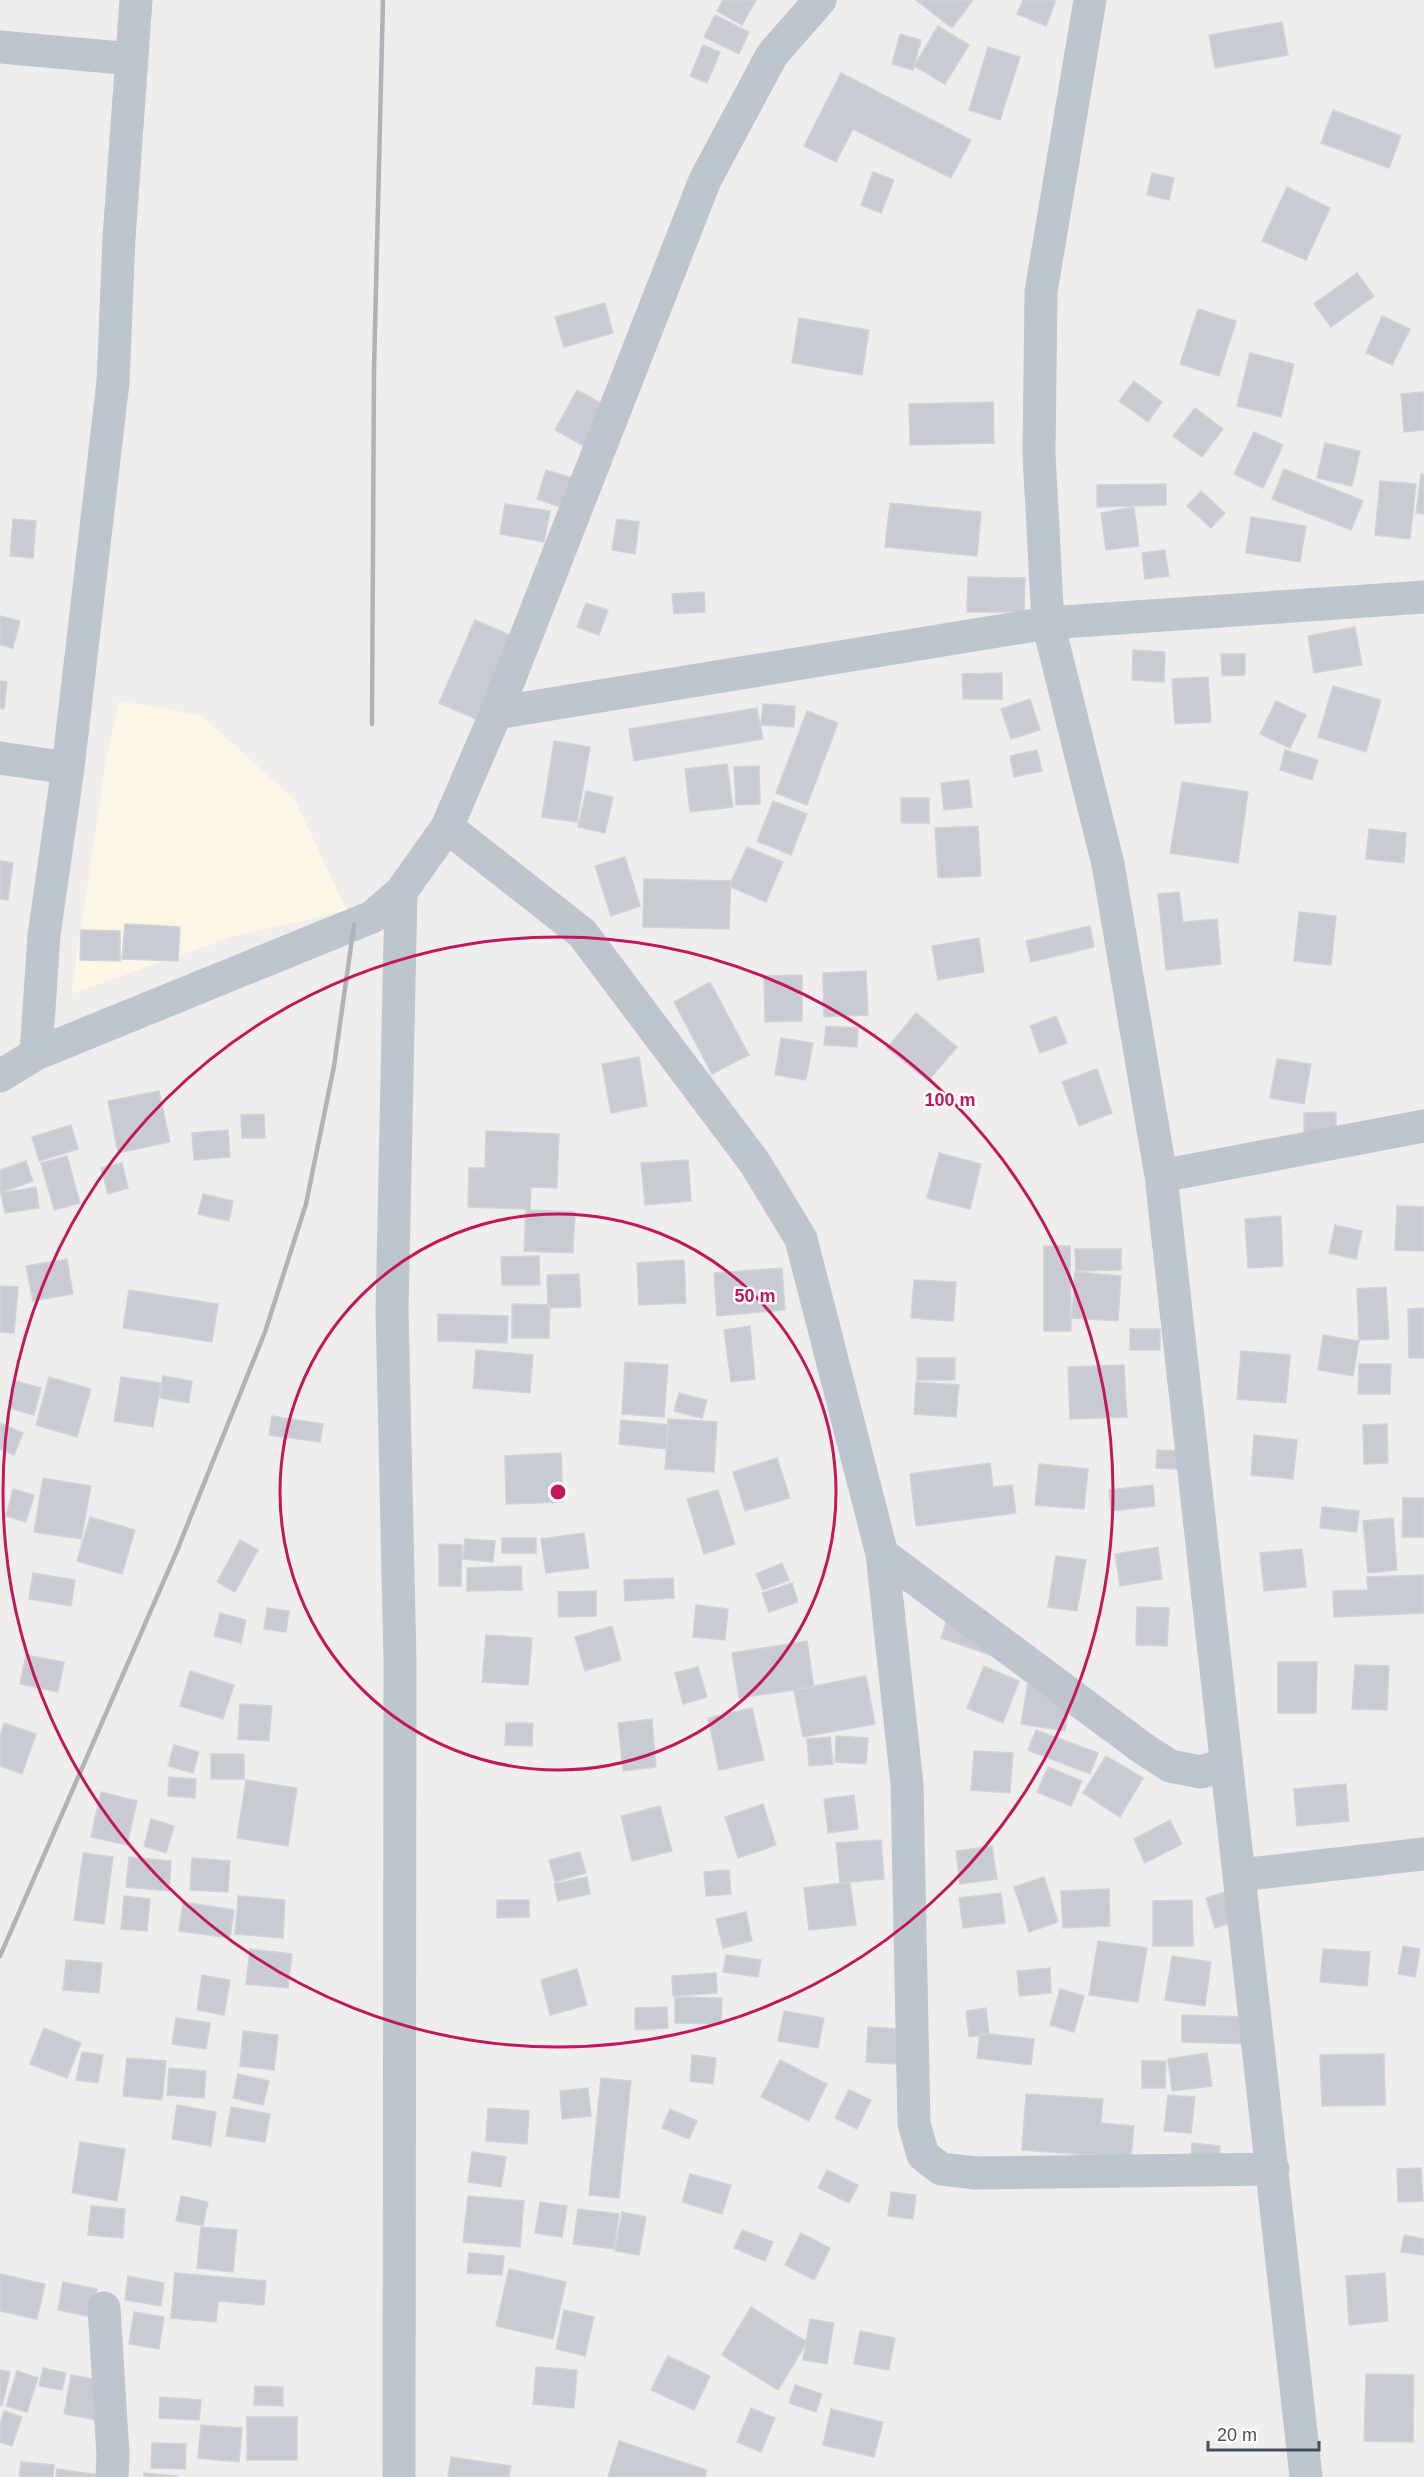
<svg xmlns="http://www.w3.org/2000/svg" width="1424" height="2477" font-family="Arial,sans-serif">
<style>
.commercial{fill:#fbf6e5}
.building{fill:#c9cbd3;stroke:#d1d3d9;stroke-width:1.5}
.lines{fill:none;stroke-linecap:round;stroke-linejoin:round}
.street{stroke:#bdc6cf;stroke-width:33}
.rail{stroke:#afb2b7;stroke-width:4.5}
.ring{fill:none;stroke:#c2185b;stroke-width:3}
.centre{fill:#c2185b;stroke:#fff;stroke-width:3}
.ring-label{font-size:18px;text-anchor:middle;font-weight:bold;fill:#c2185b;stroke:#fff;stroke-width:5;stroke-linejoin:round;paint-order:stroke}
</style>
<rect width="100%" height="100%" fill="#f0eded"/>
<path class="commercial" d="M119 701 201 715 295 800 347 911 234 936 71 994 106 760Z"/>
<path class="building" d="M723 0H756L742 25 717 11Z
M723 0H756L742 25 717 11Z
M916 0H973L952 28Z
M916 0H973L952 28Z
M1023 0H1056L1046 26 1017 14Z
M715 15 749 32 739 54 704 37Z
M1282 22 1288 55 1215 68 1209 35Z
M1282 22 1288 55 1215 68 1209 35Z
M938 26 969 45 945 84 914 66Z
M900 34 921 40 913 70 892 64Z
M703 45 720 52 707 83 690 76Z
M988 47 1020 57 1000 120 969 110Z
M841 73 971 140 951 178 853 129 836 162 804 146Z
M1333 110 1401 136 1389 168 1321 143Z
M1333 110 1401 136 1389 168 1321 143Z
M873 172 894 180 881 213 861 205Z
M1152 173 1174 178 1169 200 1147 195Z
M1287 187 1330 208 1306 260 1262 241Z
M1357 273 1374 296 1331 327 1314 304Z
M605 303 613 333 564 347 555 317Z
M1198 309 1236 321 1219 376 1180 364Z
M1382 316 1410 329 1392 365 1366 353Z
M799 318 869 330 862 375 792 363Z
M799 318 869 330 862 375 792 363Z
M1250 353 1294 364 1281 417 1237 406Z
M1134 381 1162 402 1148 422 1119 401Z
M577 390 615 411 593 451 555 430Z
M1424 392V430L1404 432 1401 394Z
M1424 392V430L1404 432 1401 394Z
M993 402 994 443 910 445 909 404Z
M1195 408 1223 429 1202 457 1173 436Z
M1195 408 1223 429 1202 457 1173 436Z
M1254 432 1283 445 1263 488 1234 474Z
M1325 443 1360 451 1352 486 1317 478Z
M1284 469 1363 501 1351 530 1272 499Z
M546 470 576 479 566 509 537 499Z
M1421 474 1424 475V514L1416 513Z
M1380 481 1416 484 1410 539 1375 535Z
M1166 484V505L1097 507V485Z
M1201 491 1225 513 1211 528 1187 506Z
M890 503 981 512 977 556 885 547Z
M505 504 550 511 544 542 500 534Z
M1134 507 1139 546 1106 550 1101 513Z
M1134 507 1139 546 1106 550 1101 513Z
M1251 517 1306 526 1300 562 1246 553Z
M1251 517 1306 526 1300 562 1246 553Z
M13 519 36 521 33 558 10 556Z
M617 519 639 522 635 554 612 550Z
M1165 550 1169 576 1145 579 1142 553Z
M968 577 1025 578 1024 612H967Z
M704 592 705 612 674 614 672 594Z
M704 592 705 612 674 614 672 594Z
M586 603 608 610 599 635 577 627Z
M0 616 20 621 13 648 0 645Z
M0 616 20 621 13 648 0 645Z
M475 620 516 638 480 721 439 703Z
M1355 627 1362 665 1314 673 1308 636Z
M1355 627 1362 665 1314 673 1308 636Z
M1133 650 1165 652 1164 682 1132 680Z
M1221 654H1245V675L1222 676Z
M1002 673V699H963L962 674Z
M1208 677 1211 722 1175 724 1172 679Z
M0 681 7 682 4 709 0 708Z
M1333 686 1381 700 1366 752 1318 737Z
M1030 699 1040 730 1011 739 1001 709Z
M1030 699 1040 730 1011 739 1001 709Z
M1276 701 1306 715 1290 748 1260 734Z
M1276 701 1306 715 1290 748 1260 734Z
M763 704 795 706 794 727 761 725Z
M757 708 763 739 634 761 629 729Z
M807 711 838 723 807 805 776 793Z
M554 741 590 747 577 822 542 817Z
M554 741 590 747 577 822 542 817Z
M1037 750 1042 771 1014 777 1010 756Z
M1285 750 1318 760 1312 780 1280 770Z
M1285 750 1318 760 1312 780 1280 770Z
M727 764 733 807 690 812 685 769Z
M759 766 760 804 736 805 734 767Z
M759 766 760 804 736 805 734 767Z
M969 780 972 807 944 810 941 783Z
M1182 782 1248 792 1238 863 1170 853Z
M586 791 613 797 605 833 578 827Z
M901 798H929V823H901Z
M773 801 807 814 791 855 757 841Z
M978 826 981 876 938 878 935 828Z
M1369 829 1406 833 1404 863 1366 859Z
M747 847 783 862 766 902 729 886Z
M747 847 783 862 766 902 729 886Z
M625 857 640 906 611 916 595 866Z
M625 857 640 906 611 916 595 866Z
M0 861 13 863 8 900 0 899Z
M644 879 731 881 729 929 643 927Z
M1179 892 1183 922 1217 919 1221 964 1166 970 1158 894Z
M1299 912 1336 916 1331 965 1294 961Z
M125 924 180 927 178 961 122 959Z
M1090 926 1094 947 1031 962 1026 941Z
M81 930 120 931V961L80 960Z
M979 938 984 972 938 980 932 946Z
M866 971 868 1015 824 1017 823 973Z
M802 975V1021L765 1022 764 976Z
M710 982 749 1055 712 1074 674 1002Z
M916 1013 957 1047 928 1081 887 1048Z
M916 1013 957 1047 928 1081 887 1048Z
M1056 1016 1067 1043 1040 1053 1030 1026Z
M1056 1016 1067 1043 1040 1053 1030 1026Z
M826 1026 858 1028 857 1047 824 1045Z
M781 1038 813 1043 806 1080 775 1075Z
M639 1057 647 1106 611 1113 602 1064Z
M1277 1059 1311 1064 1304 1104 1270 1098Z
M1277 1059 1311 1064 1304 1104 1270 1098Z
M1097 1069 1112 1113 1079 1126 1062 1082Z
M159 1091 170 1142 118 1153 108 1101Z
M1336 1112V1141H1304V1113Z
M264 1114 265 1138H242L241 1115Z
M71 1125 78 1149 39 1161 32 1137Z
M228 1130 230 1157 194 1160 192 1133Z
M486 1131 559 1134 557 1188 531 1187 530 1210 575 1212 573 1253 524 1251 526 1209 468 1207 469 1168H485Z
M939 1153 981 1164 970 1209 927 1198Z
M939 1153 981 1164 970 1209 927 1198Z
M67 1156 80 1203 54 1210 41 1163Z
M688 1160 691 1201 645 1205 641 1163Z
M26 1161 33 1181 0 1193V1170Z
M122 1163 128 1188 108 1194 101 1168Z
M36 1187 39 1208 5 1213 1 1193Z
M203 1194 233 1201 229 1221 198 1214Z
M203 1194 233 1201 229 1221 198 1214Z
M1397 1206 1424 1207V1251L1395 1250Z
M1397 1206 1424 1207V1251L1395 1250Z
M1281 1216 1283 1266 1248 1268 1245 1219Z
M1281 1216 1283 1266 1248 1268 1245 1219Z
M1335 1225 1362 1231 1356 1259 1329 1253Z
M1044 1246H1070L1071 1331H1044Z
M1044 1246H1070L1071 1331H1044Z
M1075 1249H1121V1270L1076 1271Z
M539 1256 540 1285H502L501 1257Z
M539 1256 540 1285H502L501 1257Z
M67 1259 73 1294 33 1301 26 1266Z
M67 1259 73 1294 33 1301 26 1266Z
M684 1260 686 1303 639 1305 637 1263Z
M782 1268 785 1310 717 1316 714 1273Z
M1075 1272 1121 1276 1118 1321 1072 1318Z
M579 1274 581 1307 548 1308 547 1275Z
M914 1280 956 1282 953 1321 911 1318Z
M0 1286 18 1287 14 1333 0 1332Z
M1386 1287 1389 1339 1359 1340 1357 1289Z
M1386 1287 1389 1339 1359 1340 1357 1289Z
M129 1290 218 1304 212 1342 123 1328Z
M512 1304 550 1305 549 1338H512Z
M512 1304 550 1305 549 1338H512Z
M1424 1308V1358H1409L1408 1309Z
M1424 1308V1358H1409L1408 1309Z
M438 1314 508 1316 507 1343 438 1341Z
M750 1326 755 1379 731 1382 724 1330Z
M1130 1329H1160V1350H1130Z
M1323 1335 1359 1341 1353 1376 1318 1370Z
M476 1350 533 1355 530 1393 473 1388Z
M1241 1351 1290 1355 1286 1403 1237 1399Z
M917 1358H955V1380H917Z
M917 1358H955V1380H917Z
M625 1362 668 1365 664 1417 622 1414Z
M1359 1364H1391L1390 1394H1358Z
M1359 1364H1391L1390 1394H1358Z
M1124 1365 1127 1417 1070 1419 1068 1367Z
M163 1376 192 1381 189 1403 160 1398Z
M49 1377 91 1389 77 1437 36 1425Z
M49 1377 91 1389 77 1437 36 1425Z
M121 1377 161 1383 153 1427 114 1421Z
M16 1381 41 1388 34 1415 9 1408Z
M916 1382 959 1385 956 1417 914 1414Z
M679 1393 707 1400 702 1418 674 1411Z
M272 1416 323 1424 320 1442 269 1435Z
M668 1419 717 1422 714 1472 665 1469Z
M621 1420 669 1425 666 1449 619 1444Z
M621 1420 669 1425 666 1449 619 1444Z
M0 1423 23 1433 14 1455 0 1449Z
M1387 1424 1388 1463 1364 1464 1363 1425Z
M1254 1435 1297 1440 1293 1479 1251 1475Z
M1157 1450 1192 1451V1470L1156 1468Z
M561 1453 563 1502 506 1504 505 1456Z
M561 1453 563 1502 506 1504 505 1456Z
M777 1458 790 1498 745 1511 733 1472Z
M990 1463 993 1487 1012 1485 1016 1513 916 1526 910 1474Z
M1039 1464 1088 1469 1084 1509 1035 1505Z
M43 1478 91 1486 81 1539 34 1532Z
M1153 1485 1155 1506 1111 1511 1109 1490Z
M1153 1485 1155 1506 1111 1511 1109 1490Z
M13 1489 34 1495 26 1522 6 1516Z
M718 1490 735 1544 704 1554 687 1499Z
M1403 1498H1424V1537H1402Z
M1322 1507 1359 1511 1357 1532 1320 1528Z
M90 1517 135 1530 122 1574 77 1561Z
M1393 1518 1397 1570 1368 1573 1363 1521Z
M584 1533 589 1568 546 1573 541 1539Z
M584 1533 589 1568 546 1573 541 1539Z
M502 1538H536V1553H502Z
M465 1539 495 1541 493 1562 463 1559Z
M240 1540 258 1550 235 1592 217 1582Z
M240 1540 258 1550 235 1592 217 1582Z
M439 1544 462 1545 461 1586H439Z
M1158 1547 1162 1579 1120 1586 1115 1554Z
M1302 1549 1306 1587 1264 1591 1260 1553Z
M1056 1556 1086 1560 1077 1611 1048 1607Z
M782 1563 789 1580 763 1590 756 1574Z
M521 1566 522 1590 467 1591V1568Z
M33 1573 75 1580 71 1606 29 1599Z
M33 1573 75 1580 71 1606 29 1599Z
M1424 1575V1613L1334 1617 1333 1591 1368 1590 1367 1577Z
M673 1578 674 1598 625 1601 624 1580Z
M792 1583 798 1602 769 1612 762 1593Z
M596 1591V1616L559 1617 558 1592Z
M696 1605 728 1609 725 1640 693 1637Z
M1137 1607 1169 1608 1167 1646 1136 1645Z
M267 1608 289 1611 286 1632 264 1629Z
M220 1613 246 1620 241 1643 214 1636Z
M220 1613 246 1620 241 1643 214 1636Z
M948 1617 1007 1661 941 1638Z
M948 1617 1007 1661 941 1638Z
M612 1626 621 1660 585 1671 575 1637Z
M486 1635 532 1638 528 1685 482 1682Z
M807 1641 814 1687 739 1698 732 1653Z
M26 1655 64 1662 58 1692 20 1684Z
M1278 1662H1317L1316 1713H1278Z
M1355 1665 1389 1666 1387 1710 1352 1709Z
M984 1666 1019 1681 1003 1723 967 1708Z
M984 1666 1019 1681 1003 1723 967 1708Z
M698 1667 707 1697 683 1704 675 1673Z
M190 1671 234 1685 223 1719 180 1706Z
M866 1676 875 1724 803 1737 794 1690Z
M1029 1676 1073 1683 1065 1731 1021 1724Z
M240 1704 272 1706 269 1741 238 1739Z
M240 1704 272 1706 269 1741 238 1739Z
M752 1708 764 1760 719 1770 708 1718Z
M652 1719 656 1767 623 1771 618 1723Z
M4 1723 36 1734 22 1774 0 1766V1736Z
M506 1723H533L532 1746 505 1745Z
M506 1723H533L532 1746 505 1745Z
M1036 1730 1098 1753 1090 1774 1028 1750Z
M836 1736 868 1738 866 1764 835 1762Z
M830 1737 833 1764 809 1766 807 1739Z
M174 1745 199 1752 193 1773 168 1766Z
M974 1751 1013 1753 1010 1793 971 1790Z
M211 1754H244V1779H211Z
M1106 1756 1143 1778 1120 1817 1083 1793Z
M1048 1767 1082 1781 1071 1806 1037 1792Z
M1048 1767 1082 1781 1071 1806 1037 1792Z
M169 1777 196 1779 195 1798 168 1796Z
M169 1777 196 1779 195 1798 168 1796Z
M246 1780 297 1788 288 1846 237 1838Z
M1346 1784 1349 1821 1297 1826 1294 1789Z
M1346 1784 1349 1821 1297 1826 1294 1789Z
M101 1792 137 1801 127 1845 91 1837Z
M854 1795 858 1829 828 1833 824 1799Z
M763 1804 776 1845 738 1858 725 1817Z
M660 1806 672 1851 632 1861 621 1816Z
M151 1819 174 1826 166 1853 144 1846Z
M1170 1820 1182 1844 1145 1863 1134 1839Z
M881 1840 884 1879 840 1883 836 1843Z
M992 1846 997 1879 960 1884 956 1851Z
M580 1852 586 1873 555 1882 549 1860Z
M83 1853 113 1857 104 1924 74 1920Z
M129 1857 171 1861 169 1891 126 1887Z
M192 1858 230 1861 228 1892 190 1890Z
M729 1870 731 1894 706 1896 704 1872Z
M587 1877 590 1894 558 1901 554 1884Z
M1044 1877 1058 1922 1029 1932 1014 1887Z
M850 1882 856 1925 809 1930 804 1888Z
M1109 1889 1110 1926 1063 1928 1061 1891Z
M1231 1890 1240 1920 1215 1928 1206 1898Z
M1001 1893 1005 1923 963 1928 959 1898Z
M124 1896 150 1899 147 1931 121 1929Z
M238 1896 285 1900 283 1938 235 1934Z
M238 1896 285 1900 283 1938 235 1934Z
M497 1900H529V1917L497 1918Z
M497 1900H529V1917L497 1918Z
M1192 1900 1193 1946H1153V1901Z
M183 1902 234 1910 230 1938 179 1931Z
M183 1902 234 1910 230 1938 179 1931Z
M746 1912 752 1941 723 1948 716 1919Z
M1098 1941 1147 1948 1138 2002 1089 1995Z
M1403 1946 1420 1949 1415 1977 1398 1974Z
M250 1949 292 1954 288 1988 246 1984Z
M1323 1949 1370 1952 1367 1986 1320 1982Z
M726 1955 761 1960 758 1977 723 1972Z
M1172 1956 1211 1962 1205 2006 1165 2000Z
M1172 1956 1211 1962 1205 2006 1165 2000Z
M66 1960 102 1963 99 1993 63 1990Z
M1050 1968 1051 1993 1019 1996 1017 1971Z
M577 1969 587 2005 550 2015 541 1980Z
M716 1973 717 1993 673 1996 672 1976Z
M202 1975 230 1980 224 2015 197 2010Z
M1060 1989 1084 1996 1074 2032 1050 2025Z
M675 1997 722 1998 721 2024 675 2023Z
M667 2007 668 2028 635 2030V2008Z
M986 2008 989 2034 969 2037 966 2011Z
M986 2008 989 2034 969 2037 966 2011Z
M784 2011 824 2018 818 2048 778 2041Z
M1182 2015 1251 2017 1250 2044 1182 2042Z
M176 2018 210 2023 206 2049 172 2044Z
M868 2027 913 2030 911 2065 866 2062Z
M868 2027 913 2030 911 2065 866 2062Z
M44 2028 81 2043 67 2078 30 2064Z
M44 2028 81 2043 67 2078 30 2064Z
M243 2031 278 2035 274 2070 240 2066Z
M980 2033 1034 2039 1031 2065 977 2058Z
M82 2052 103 2055 98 2083 76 2080Z
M1207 2053 1212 2086 1172 2091 1168 2059Z
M1384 2054 1385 2105 1322 2106 1320 2055Z
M1384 2054 1385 2105 1322 2106 1320 2055Z
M692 2055 716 2058 713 2084 690 2081Z
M127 2058 166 2061 162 2100 123 2096Z
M780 2060 827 2084 809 2121 761 2097Z
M1142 2061H1166L1165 2088H1142Z
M1142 2061H1166L1165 2088H1142Z
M169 2068 206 2071 204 2098 167 2095Z
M238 2074 269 2081 263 2105 233 2098Z
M601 2078 631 2081 619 2198 589 2195Z
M588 2088 591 2116 562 2119 560 2091Z
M588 2088 591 2116 562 2119 560 2091Z
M849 2090 871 2100 857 2129 835 2118Z
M1026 2094 1103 2099 1101 2123 1134 2126 1131 2158 1022 2150Z
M1026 2094 1103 2099 1101 2123 1134 2126 1131 2158 1022 2150Z
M1168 2095 1195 2097 1191 2133 1164 2131Z
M177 2105 216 2112 211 2146 172 2139Z
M231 2107 270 2114 265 2142 226 2136Z
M488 2108 529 2111 527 2144 486 2141Z
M670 2109 697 2121 689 2139 662 2128Z
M80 2142 125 2149 117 2201 72 2193Z
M80 2142 125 2149 117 2201 72 2193Z
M1192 2143 1220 2146 1218 2168 1190 2166Z
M472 2152 506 2157 501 2187 468 2182Z
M1421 2168 1423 2201 1398 2202 1397 2169Z
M827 2170 858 2185 849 2203 818 2188Z
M690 2174 731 2185 722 2214 682 2202Z
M891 2192 916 2195 913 2219 888 2216Z
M181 2196 208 2202 203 2226 176 2221Z
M468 2196 524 2201 520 2247 463 2242Z
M540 2202 567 2206 562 2237 535 2233Z
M540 2202 567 2206 562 2237 535 2233Z
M91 2206 125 2209 123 2238 88 2235Z
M91 2206 125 2209 123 2238 88 2235Z
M578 2209 619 2214 614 2249 573 2244Z
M622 2212 646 2217 639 2255 615 2251Z
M201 2227 237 2230 233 2272 197 2268Z
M742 2230 773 2242 765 2261 734 2248Z
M801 2233 830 2248 814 2280 785 2265Z
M801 2233 830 2248 814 2280 785 2265Z
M1404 2235 1424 2239V2255L1401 2252Z
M469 2253 504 2256 502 2275 467 2273Z
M469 2253 504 2256 502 2275 467 2273Z
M509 2269 566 2282 553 2339 496 2326Z
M175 2273 266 2281 264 2305 218 2301 216 2322 171 2318Z
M1385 2273 1388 2321 1349 2325 1346 2276Z
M0 2274 45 2284 37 2319 0 2311Z
M128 2276 164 2283 161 2306 125 2300Z
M128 2276 164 2283 161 2306 125 2300Z
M63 2282 97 2289 92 2317 58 2310Z
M751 2307 807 2342 778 2390 722 2355Z
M564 2310 594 2317 585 2356 556 2349Z
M134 2312 164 2317 159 2349 129 2344Z
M810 2319 834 2323 827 2364 803 2360Z
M860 2331 895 2338 889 2370 854 2364Z
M860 2331 895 2338 889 2370 854 2364Z
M668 2356 710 2376 694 2410 651 2390Z
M536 2367 577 2370 574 2408 533 2404Z
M43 2368 66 2373 62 2390 39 2386Z
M0 2370 10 2372 2 2406 0 2405Z
M17 2371 38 2378 27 2412 6 2406Z
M1366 2374 1414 2375 1413 2442 1364 2441Z
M1366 2374 1414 2375 1413 2442 1364 2441Z
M71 2375 109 2382 102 2421 64 2414Z
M795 2385 822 2394 816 2412 789 2403Z
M255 2386 283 2387V2406L254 2405Z
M160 2397 201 2400 199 2420 159 2418Z
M160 2397 201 2400 199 2420 159 2418Z
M751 2408 775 2418 761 2452 737 2442Z
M831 2409 883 2422 874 2457 823 2445Z
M4 2411 22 2417 12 2446 0 2442V2424Z
M247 2417H297V2460H247Z
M201 2425 242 2428 239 2462 198 2458Z
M619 2441 707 2470 705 2477H608Z
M619 2441 707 2470 705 2477H608Z
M152 2443 186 2444 185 2469 151 2468Z
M451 2457 511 2466 509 2477H448Z
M21 2462 54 2465 53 2477H19Z
M57 2469 100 2475 99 2477H56Z
M144 2473 177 2476V2477H144Z"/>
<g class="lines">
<path class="street" d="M1090 0 1041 292 1039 454 1048 623 1108 864 1161 1176 1306 2477
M0 47 132 59
M496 713 1048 623 1424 597
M0 758 68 768
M447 827 582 933 755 1163 801 1239 882 1554 907 1784 914 2124 923 2155 941 2169 976 2173 1273 2169
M36 1054 44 935 68 768 113 382 119 238 136 0
M0 1076 36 1054 372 917 401 892 447 827 496 713 705 180 772 55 820 0
M1161 1176 1424 1126
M882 1554 1141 1747 1170 1766 1201 1772 1226 1764
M1240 1875 1424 1854
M104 2308 113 2455 112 2477
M399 2477 400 1660 392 1311 401 892"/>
<path class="rail" d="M372 724 374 370 383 0
M0 1956 176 1553 265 1332 306 1204 334 1066 354 925"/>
</g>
<g class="ring">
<circle cx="558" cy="1492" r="278"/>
<circle cx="558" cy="1492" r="555"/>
</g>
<circle cx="558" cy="1492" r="9" class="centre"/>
<g class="ring-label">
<text x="950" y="1106">100 m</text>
<text x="755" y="1302">50 m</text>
</g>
<path d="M1208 2441v9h111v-9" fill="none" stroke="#454f5a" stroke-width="3"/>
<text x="1217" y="2441" font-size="18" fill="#454f5a" stroke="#ffffff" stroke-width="4.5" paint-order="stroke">20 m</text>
</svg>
